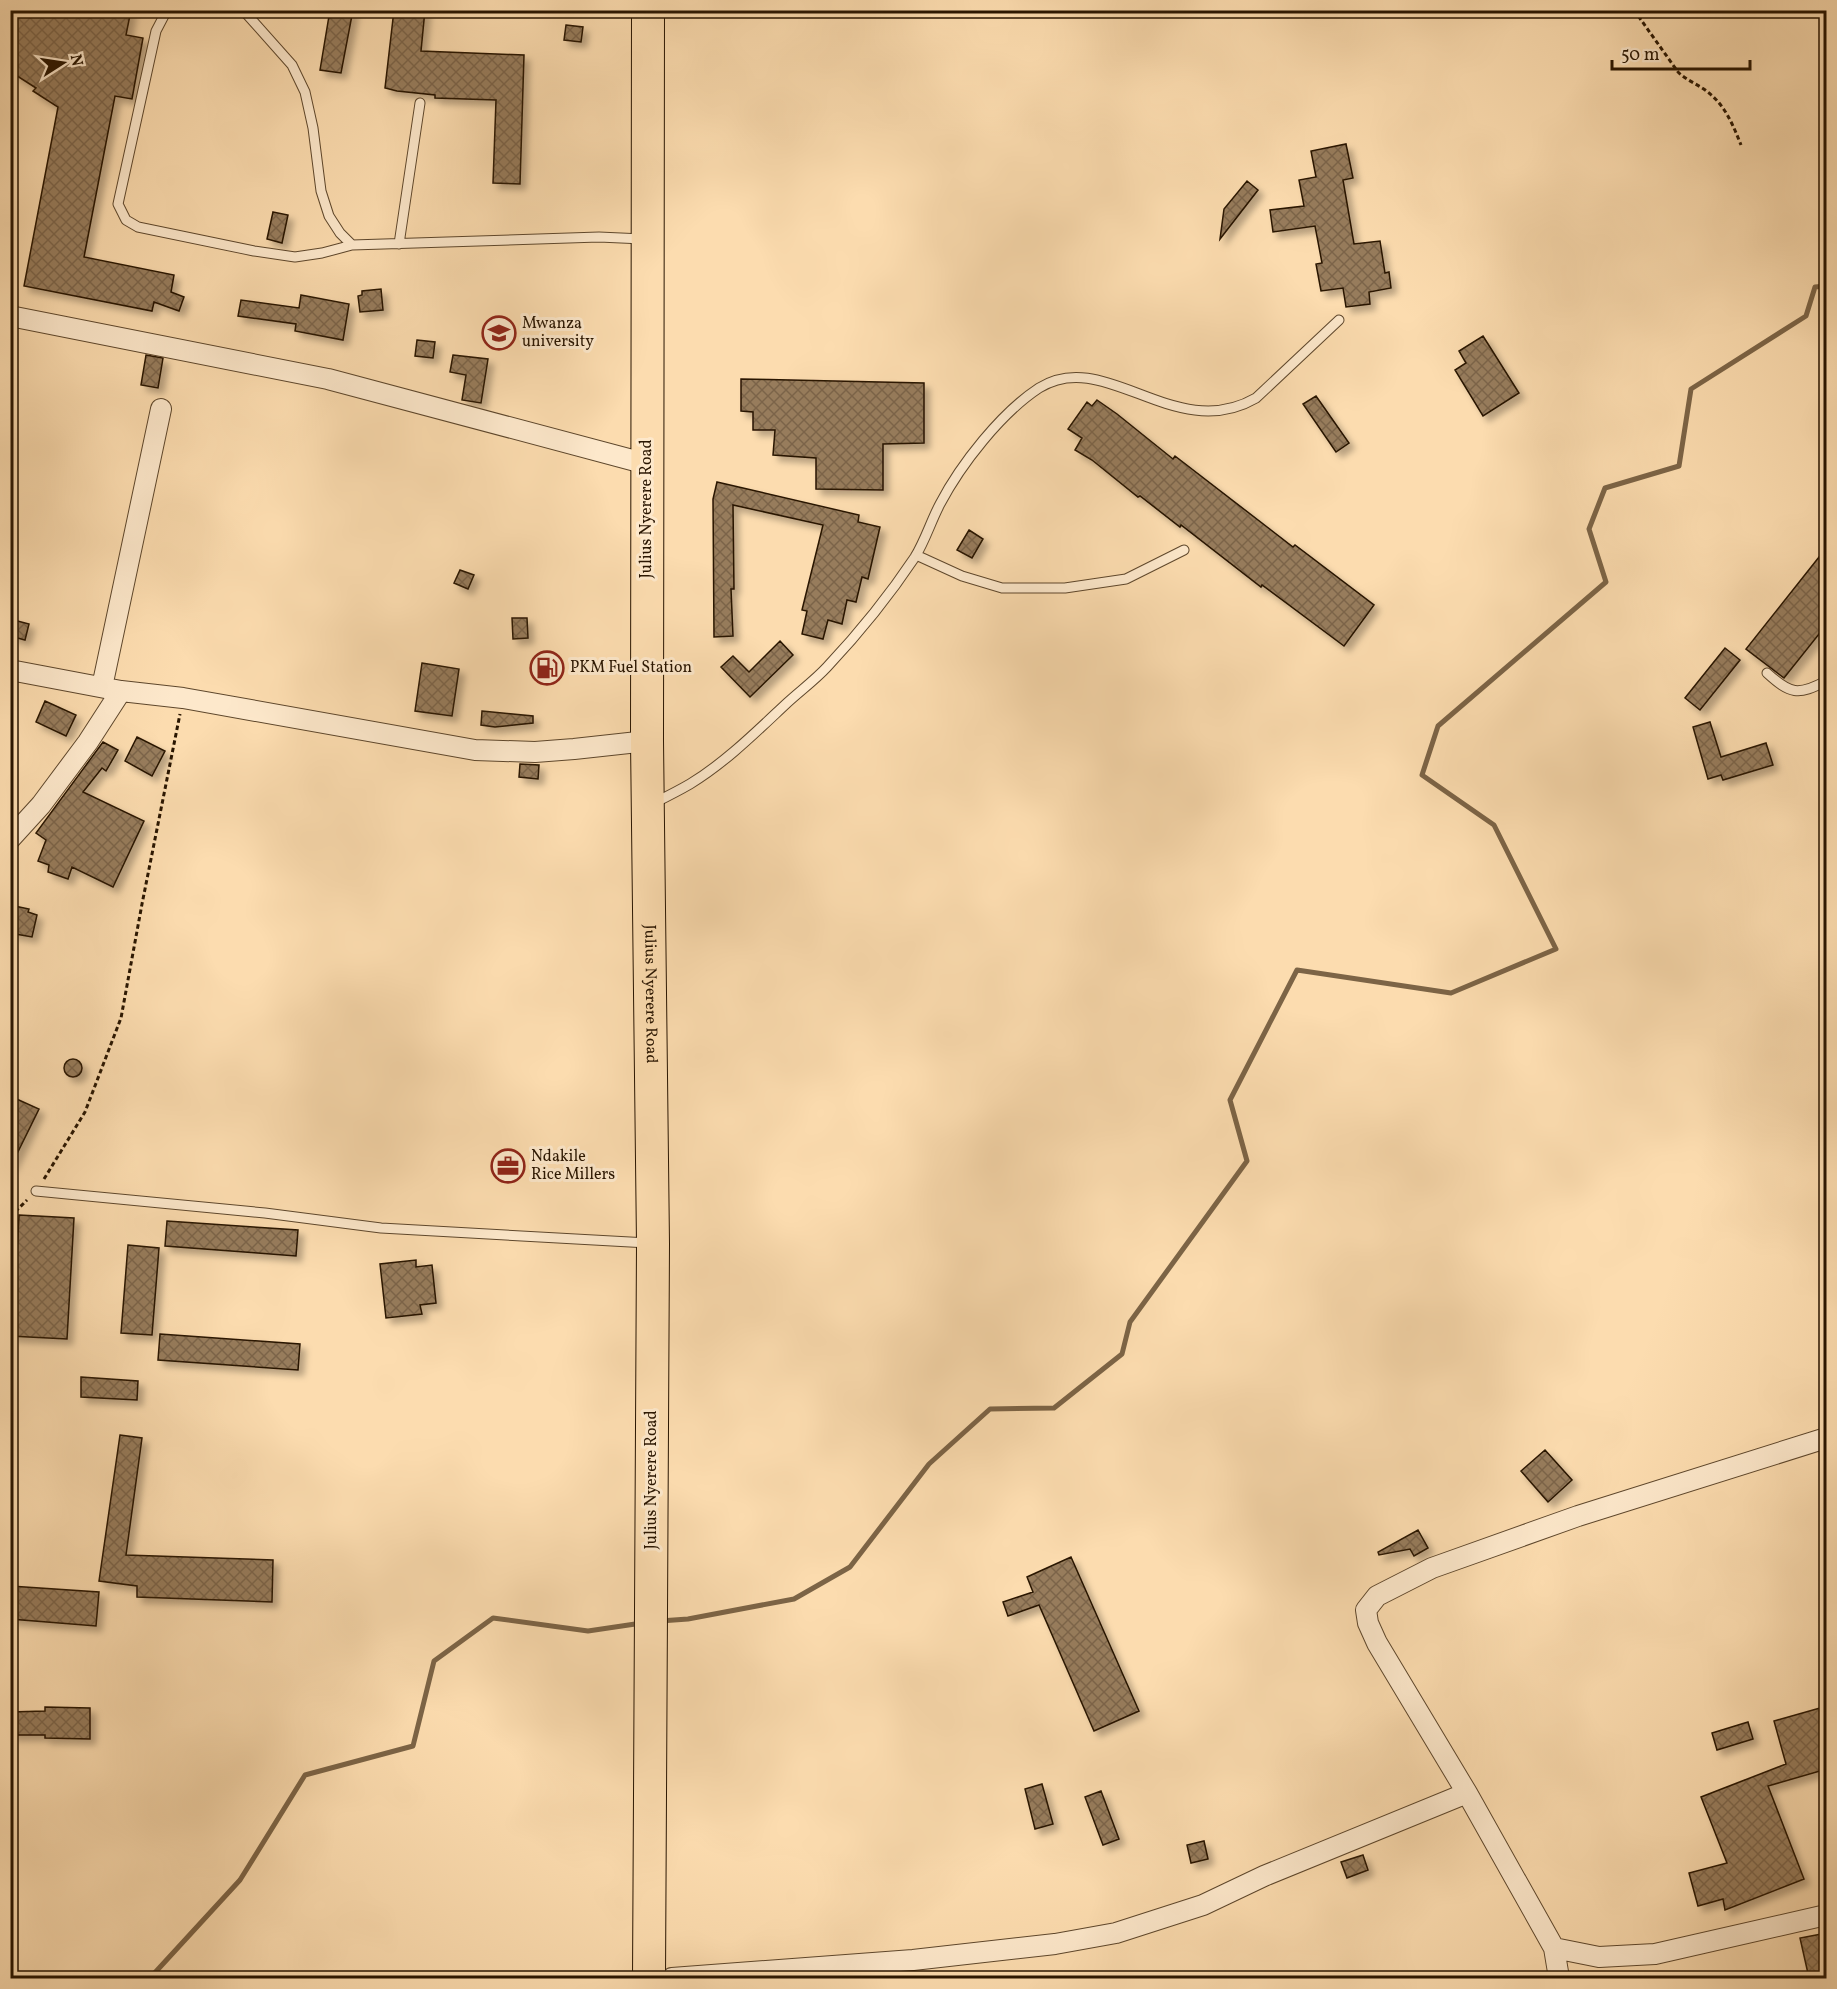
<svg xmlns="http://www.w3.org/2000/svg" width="1837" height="1989" font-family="Vollkorn,serif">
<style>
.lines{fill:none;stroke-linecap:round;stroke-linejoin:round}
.stream{stroke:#7c6446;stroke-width:5}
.building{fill:url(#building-cross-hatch);stroke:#291500;stroke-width:1.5;filter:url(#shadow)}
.service-casing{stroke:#5e472c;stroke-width:11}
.minor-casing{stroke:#5e472c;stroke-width:22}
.trunk-casing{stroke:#291500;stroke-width:34}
.path{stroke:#291500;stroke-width:3;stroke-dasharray:4.5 3;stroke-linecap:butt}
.service{stroke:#fde8cb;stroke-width:9}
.minor{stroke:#fde8cb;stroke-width:20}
.trunk{stroke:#fcdcaf;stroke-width:32}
.labels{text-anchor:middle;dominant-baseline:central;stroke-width:6;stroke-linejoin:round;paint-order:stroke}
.poi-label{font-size:16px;fill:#291500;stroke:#fde8cb;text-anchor:start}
.street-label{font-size:16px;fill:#291500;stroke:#fde8cb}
</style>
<defs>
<pattern id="building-cross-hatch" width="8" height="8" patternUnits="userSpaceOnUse" patternTransform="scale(1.5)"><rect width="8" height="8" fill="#977c5b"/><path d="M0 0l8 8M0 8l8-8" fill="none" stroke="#7b6449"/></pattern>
<filter id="shadow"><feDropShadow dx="5.5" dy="5.5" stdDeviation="3" flood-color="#0004"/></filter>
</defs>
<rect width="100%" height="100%" fill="#fcdcaf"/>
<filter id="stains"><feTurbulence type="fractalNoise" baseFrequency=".00333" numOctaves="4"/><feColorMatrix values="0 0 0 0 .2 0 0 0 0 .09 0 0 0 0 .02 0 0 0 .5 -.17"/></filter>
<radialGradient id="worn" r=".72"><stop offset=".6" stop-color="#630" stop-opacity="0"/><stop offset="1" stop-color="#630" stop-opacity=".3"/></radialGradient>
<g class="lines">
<path class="stream" d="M660 1621 688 1619 794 1599 850 1567 929 1464 990 1409 1054 1408 1122 1354 1130 1322 1247 1161 1230 1100 1297 970 1451 993 1556 949 1494 825 1422 775 1438 726 1606 582 1589 529 1605 488 1679 466 1691 389 1806 316 1815 287 1826 286
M150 1978 240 1880 305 1775 413 1746 434 1661 493 1618 588 1631 642 1623"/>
</g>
<path class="building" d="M10 10H131L126 35 143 38 132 99 115 96 84 257 174 275 171 292 184 297 179 311 154 302 152 311 24 286 58 107 33 91 36 88 14 74 15 72 10 69Z
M330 10H353L341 73 320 70Z
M394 10H425L421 51 524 55 520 184 493 183 496 100 435 98V95L397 91 385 88Z
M566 25 583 27 581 42 564 40Z
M1346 144 1353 178 1343 180 1354 244 1380 241 1385 273 1389 272 1391 288 1369 292 1370 304 1346 307 1343 288 1321 291 1316 264 1322 263 1315 226 1273 232 1270 210 1304 206 1299 180 1316 177 1311 151Z
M1247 181 1258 190 1220 239 1224 209Z
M273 212 288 215 282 243 267 239Z
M381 289 383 310 360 312 358 296 362 295V291Z
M301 295 349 304 343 340 295 331 296 324 238 316 241 300 299 308Z
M1483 336 1519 393 1483 416 1455 370 1466 363 1459 351Z
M417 340 435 342 433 358 415 356Z
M146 355 163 358 158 388 141 385Z
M453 355 488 359 481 403 462 400 466 375 450 372Z
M741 379 924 383V443L883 444V490L816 489V458L773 455 775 430H753V412L741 411Z
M1316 396 1349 443 1336 452 1303 404Z
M1097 400 1117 414 1173 459 1175 456 1293 547 1295 545 1374 605 1344 646 1262 585 1261 587 1181 525 1180 527 1140 496 1138 497 1092 460 1075 450 1082 438 1068 429 1087 402 1092 406Z
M717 482 859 515 858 522 880 527 868 579 862 577 856 602 847 600 842 624 828 620 823 639 802 634 807 611 802 610 823 525 733 505 734 589H731L733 636 714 637 713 499Z
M969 530 983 539 972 558 957 550Z
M1827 547V624L1784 678 1746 649Z
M460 570 474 575 468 589 454 583Z
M512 618H527L528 638 513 639Z
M10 619 29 624 25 640 10 636Z
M780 641 793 655 750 697 721 667 733 656 749 672Z
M1725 648 1740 660 1700 710 1685 698Z
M422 663 459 669 452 716 415 711Z
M45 701 76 715 66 736 36 722Z
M482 711 533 716V723L495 727 481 725Z
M1710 722 1721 757 1766 743 1773 765 1723 780 1721 775 1708 779 1693 727Z
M137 737 165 751 152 776 125 761Z
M103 742 118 750 106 771 102 768 83 792 144 821 113 887 72 867 68 879 48 872 49 865 38 861 46 840 36 833Z
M520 764 539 765 538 779 519 777Z
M10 905 29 909 28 912 37 915 32 937 10 933Z
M64 1068a9 9 0 1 1 18 0a9 9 0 1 1-18 0Z
M10 1096 39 1109 10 1168Z
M19 1215 74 1218 67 1339 10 1336V1294H15Z
M167 1221 298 1230 296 1256 165 1246Z
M128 1245 159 1248 152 1335 121 1333Z
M416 1260V1267L432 1265 436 1303 420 1305 422 1314 386 1318 380 1264Z
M160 1334 300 1344 298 1370 158 1360Z
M81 1377 138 1381 137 1400 81 1397Z
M120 1435 142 1438 126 1555 273 1560 272 1602 137 1597V1586L99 1581Z
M1545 1450 1572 1480 1548 1502 1521 1471Z
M1418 1530 1428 1548 1414 1556 1410 1549 1379 1555 1378 1552Z
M1071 1557 1139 1711 1094 1731 1039 1605 1008 1616 1003 1602 1033 1592 1027 1577Z
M10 1586 99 1592 96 1626 10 1619Z
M1827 1706V1769L1768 1786 1804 1879 1725 1910 1723 1899 1698 1906 1689 1873 1727 1863 1701 1797 1786 1764 1774 1721Z
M45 1707 90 1708V1739L45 1738V1735H10V1712L45 1711Z
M1748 1722 1753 1739 1717 1750 1712 1733Z
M1042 1784 1053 1824 1035 1829 1025 1789Z
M1101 1791 1119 1839 1103 1845 1085 1797Z
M1204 1841 1208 1859 1191 1863 1187 1845Z
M1363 1855 1368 1870 1347 1878 1341 1862Z
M1827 1933V1978H1809L1800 1938Z"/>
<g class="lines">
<g class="service-casing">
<path id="service" d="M167 10 156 31 118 204 126 220 138 227 254 251 295 257 322 253 352 245 599 237 643 239
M243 10 292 65 305 92 313 128 321 191 329 216 340 233 352 245
M399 244 420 103
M916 555 962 576 1002 588H1065L1126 579 1184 550
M1767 673C1790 694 1798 696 1826 681
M654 803C666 797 678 791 690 784 726 762 756 732 787 703 800 691 815 680 827 667 859 633 889 596 915 557 925 541 931 521 940 504 961 464 1001 413 1039 388 1105 346 1175 445 1256 398L1339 320
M36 1191 265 1213 381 1228 648 1243"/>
</g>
<g class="minor-casing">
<path id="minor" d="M10 316 328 379 647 464
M10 670 121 691 183 698 475 750 535 752 574 749 647 741
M102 687 161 409
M10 839 41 805 88 742 121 691
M1554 1948 1599 1957 1655 1954 1826 1915
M672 1978 913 1960 1055 1944 1116 1933 1203 1905 1264 1876 1467 1793
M1559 1978 1554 1948 1467 1793 1377 1643 1368 1623 1366 1610 1377 1596 1432 1568 1578 1516 1826 1438"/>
</g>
<g class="trunk-casing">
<g id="trunk">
<path id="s1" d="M648 10 647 741 653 1244 649 1978"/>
</g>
</g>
<path class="path" d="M1634 10 1678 72C1687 81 1700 85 1709 93 1726 107 1733 125 1741 145
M44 1179 85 1112 121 1018 142 904 180 714
M10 1217 27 1200"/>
<use href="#service" class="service"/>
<use href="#minor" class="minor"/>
<use href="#trunk" class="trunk"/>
</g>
<defs>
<g id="university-ring" transform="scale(1.725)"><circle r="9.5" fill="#fde8cb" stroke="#8f2418" stroke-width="1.5"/><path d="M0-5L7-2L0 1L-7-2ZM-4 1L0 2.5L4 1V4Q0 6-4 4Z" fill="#8f2418"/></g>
<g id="fuel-ring" transform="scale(1.725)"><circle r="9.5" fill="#fde8cb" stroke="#8f2418" stroke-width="1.5"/><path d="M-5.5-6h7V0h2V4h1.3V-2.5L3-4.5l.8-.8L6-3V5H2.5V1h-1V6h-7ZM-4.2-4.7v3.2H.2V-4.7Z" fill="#8f2418"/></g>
<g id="office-ring" transform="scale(1.725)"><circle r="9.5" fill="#fde8cb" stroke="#8f2418" stroke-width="1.5"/><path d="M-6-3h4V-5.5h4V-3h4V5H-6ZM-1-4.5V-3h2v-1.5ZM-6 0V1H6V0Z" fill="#8f2418"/></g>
</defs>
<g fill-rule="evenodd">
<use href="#university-ring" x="499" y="333"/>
<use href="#fuel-ring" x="547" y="668"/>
<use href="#office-ring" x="508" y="1166"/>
</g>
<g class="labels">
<g class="poi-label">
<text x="522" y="324">Mwanza<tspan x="522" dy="18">university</tspan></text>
<text x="570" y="668">PKM Fuel Station</text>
<text x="531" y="1157">Ndakile<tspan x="531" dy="18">Rice Millers</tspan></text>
</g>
<g class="street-label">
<text transform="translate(647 509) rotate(-90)">Julius Nyerere Road</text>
<text stroke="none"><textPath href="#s1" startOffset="984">Julius Nyerere Road</textPath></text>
<text transform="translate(652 1480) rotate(-90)">Julius Nyerere Road</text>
</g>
</g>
<rect width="1837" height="1989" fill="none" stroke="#fcdcaf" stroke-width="36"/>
<rect x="12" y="12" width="1813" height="1965" fill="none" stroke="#291500" stroke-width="3"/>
<rect x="18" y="18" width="1801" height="1953" fill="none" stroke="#291500" stroke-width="1.5"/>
<g transform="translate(63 63) rotate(78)" stroke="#fde8cb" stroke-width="4.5" paint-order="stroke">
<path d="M0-4.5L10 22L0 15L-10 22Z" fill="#291500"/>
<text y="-9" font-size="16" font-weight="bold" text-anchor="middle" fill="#291500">N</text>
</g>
<path d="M1612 60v9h138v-9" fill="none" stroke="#291500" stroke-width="3"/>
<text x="1621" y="60" font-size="18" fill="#291500" stroke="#fde8cb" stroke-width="4.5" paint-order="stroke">50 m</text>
<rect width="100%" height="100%" filter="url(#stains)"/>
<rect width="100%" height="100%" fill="url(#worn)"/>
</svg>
